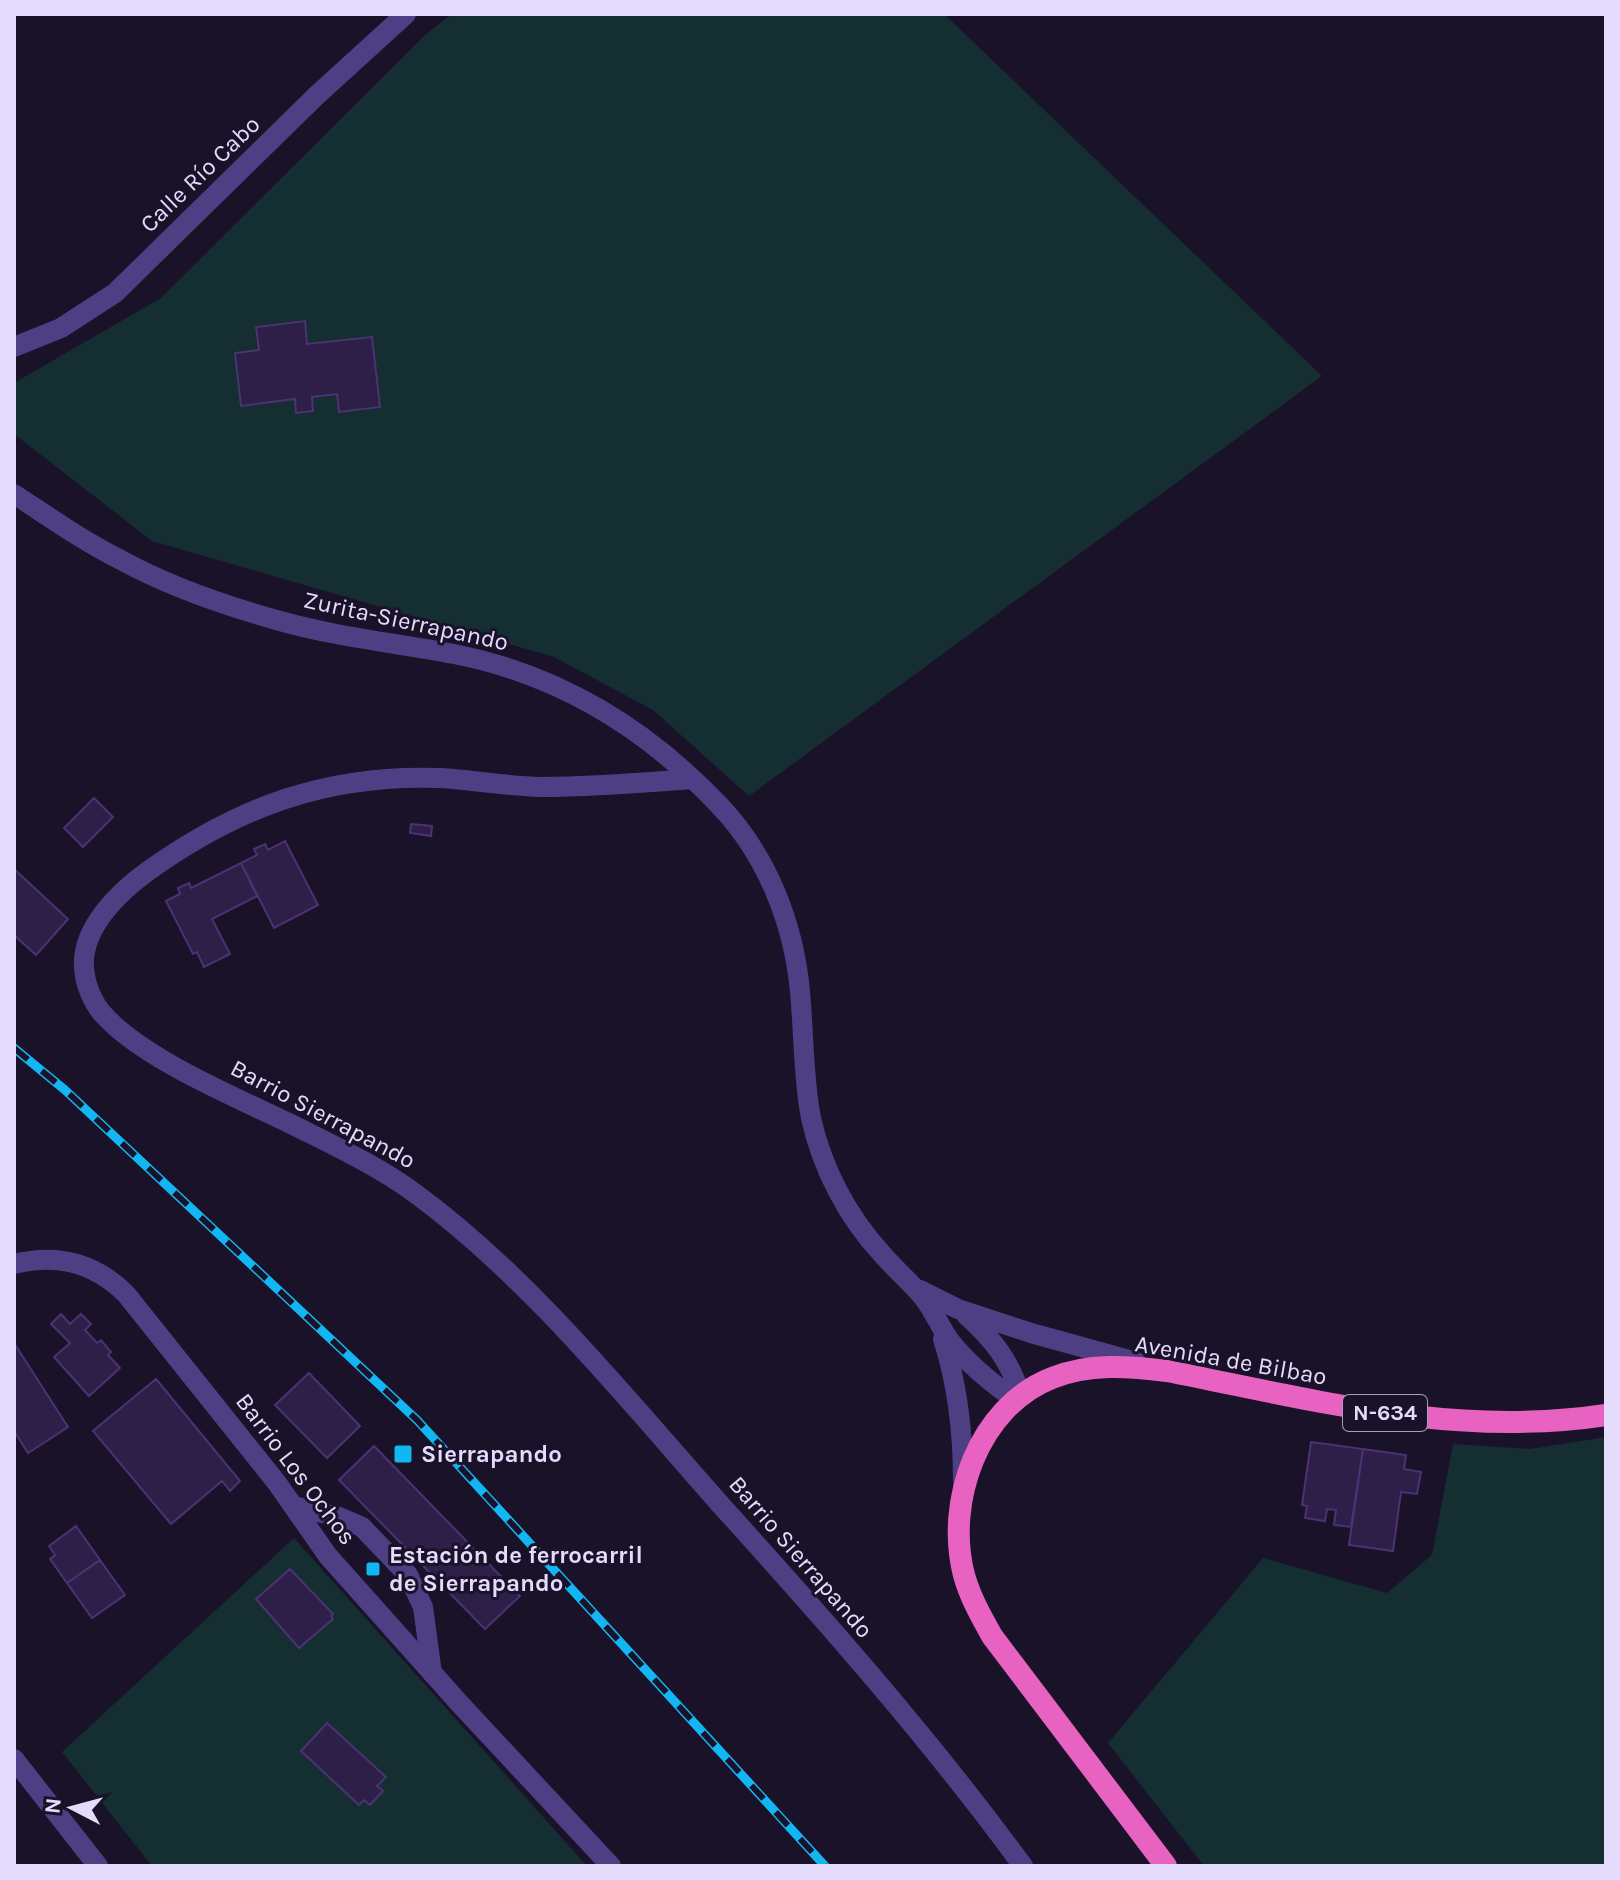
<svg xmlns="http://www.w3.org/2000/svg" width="1620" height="1880" font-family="Karla,sans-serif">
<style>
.green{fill:#152e32}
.building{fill:#2e1f49;stroke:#4a3273;stroke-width:2}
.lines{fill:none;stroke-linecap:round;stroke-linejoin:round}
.service{stroke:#4e3f85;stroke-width:20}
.minor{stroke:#4e3f85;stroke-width:20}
.tertiary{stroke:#4e3f85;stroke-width:20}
.trunk{stroke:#e862c2;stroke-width:22}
.rail-casing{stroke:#12b6f3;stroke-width:9}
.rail{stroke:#1a1229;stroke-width:6;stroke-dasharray:18;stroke-linecap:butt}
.poi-dot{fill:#12b6f3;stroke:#1a1229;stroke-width:3}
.labels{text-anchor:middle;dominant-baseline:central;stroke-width:6;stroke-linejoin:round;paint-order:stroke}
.shield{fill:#1a1229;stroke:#a89fbd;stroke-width:2}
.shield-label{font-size:22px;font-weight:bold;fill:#e5dbfd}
.street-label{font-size:24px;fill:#e5dbfd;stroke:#1a1229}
.poi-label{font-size:24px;font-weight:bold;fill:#e5dbfd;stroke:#1a1229;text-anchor:start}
</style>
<rect width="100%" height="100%" fill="#1a1229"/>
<path class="green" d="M452 14H944L1322 376 749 796 653 710 554 657 152 541 14 434V383L161 298 424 36Z
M1606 1437V1866H1204L1108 1743 1263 1558 1387 1593 1432 1555 1453 1444 1530 1449Z
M294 1538 587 1866H152L62 1752Z"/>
<path class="building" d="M305 321 307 344 372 337 380 407 339 412 337 394 312 397 313 411 296 413 295 399 241 406 235 353 259 350 256 327Z
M94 798 113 817 83 847 64 828Z
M411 824 432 826 431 836 410 833Z
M285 841 318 905 274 928 241 863 257 855 254 849 265 844 268 850Z
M241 863 257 896 212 919 230 954 204 967 197 952 193 954 166 901 180 894 178 888 189 883 191 888Z
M14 869 68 919 36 955 14 935Z
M61 1314 70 1324 81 1314 91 1324 85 1330 97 1343 101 1340 111 1352 108 1355 120 1368 89 1396 54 1357 70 1343 51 1324Z
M14 1343 68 1427 28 1453 14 1431Z
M309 1373 360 1426 327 1458 275 1405Z
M156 1379 240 1481 230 1491 222 1481 171 1524 93 1431Z
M1311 1442 1363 1449 1351 1527 1334 1525 1336 1510 1327 1509 1325 1521 1305 1518 1307 1506 1302 1505Z
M374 1446 520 1596 485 1629 339 1480Z
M1363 1449 1406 1455 1404 1469 1421 1472 1417 1494 1401 1492 1393 1551 1349 1545Z
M76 1526 100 1560 67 1583 50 1559 55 1555 49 1546Z
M100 1560 125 1595 92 1618 67 1583Z
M290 1569 333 1614 331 1616 333 1619 299 1648 256 1599Z
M327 1723 386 1777 377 1786 383 1791 370 1805 364 1800 359 1805 301 1751Z"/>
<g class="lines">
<path class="service" d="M293 1506 339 1517 362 1527 408 1575 423 1607 432 1673"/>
<path class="minor" d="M14 347 61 328 115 293 316 96 406 14
M691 779C641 783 591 787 540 787 507 786 473 780 440 778 328 774 239 806 148 871 119 892 81 928 84 968 85 984 92 1001 102 1013 142 1059 238 1098 293 1125 335 1146 378 1166 416 1194 529 1277 626 1398 719 1503 825 1620 930 1739 1023 1866
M14 1264C58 1253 95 1263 126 1294L277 1483 328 1556 460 1704 611 1866"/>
<path class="tertiary" d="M14 494C49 517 83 541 121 560 170 587 226 606 280 621 337 637 396 643 454 654 558 674 647 729 719 805 767 855 794 924 800 992 804 1034 803 1077 811 1118 822 1168 847 1216 882 1254 895 1269 910 1282 923 1297 934 1311 940 1327 950 1341 969 1365 991 1383 1016 1400
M920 1290 958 1309 1031 1333 1136 1362
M966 1315C993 1339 1010 1361 1021 1396
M943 1339C958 1386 963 1433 963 1481
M14 1759 98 1866"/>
<path class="trunk" d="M1166 1866 992 1636C981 1616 970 1597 964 1575 945 1502 978 1407 1052 1378 1089 1363 1128 1366 1167 1371 1315 1400 1454 1438 1606 1415"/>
<g class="rail-casing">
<path id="rail" d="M14 1048 65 1090 417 1420 825 1866"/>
</g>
<use href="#rail" class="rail"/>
</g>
<g class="poi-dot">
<rect x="393" y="1444" width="20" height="20" rx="4"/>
<rect x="365" y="1561" width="16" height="16" rx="4"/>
</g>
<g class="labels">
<rect class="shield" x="1343" y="1395" width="84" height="36" rx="6"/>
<g class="shield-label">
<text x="1385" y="1413">N-634</text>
</g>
<g class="street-label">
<text transform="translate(200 174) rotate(-44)">Calle Río Cabo</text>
<text transform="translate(406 621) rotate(12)">Zurita-Sierrapando</text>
<text transform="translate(323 1114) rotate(28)">Barrio Sierrapando</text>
<text transform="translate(1231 1360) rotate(10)">Avenida de Bilbao</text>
<text transform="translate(296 1469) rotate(53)">Barrio Los Ochos</text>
<text transform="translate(801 1557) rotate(49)">Barrio Sierrapando</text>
</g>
<g class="poi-label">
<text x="421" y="1454">Sierrapando</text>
<text x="389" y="1555">Estación de ferrocarril<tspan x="389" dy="28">de Sierrapando</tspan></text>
</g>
</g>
<rect width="1620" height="1880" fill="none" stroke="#e5dbfd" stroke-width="32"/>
<g transform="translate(72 1808) rotate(276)" stroke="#1a1229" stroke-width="6" paint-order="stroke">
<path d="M0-6L14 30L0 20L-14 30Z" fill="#e5dbfd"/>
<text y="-12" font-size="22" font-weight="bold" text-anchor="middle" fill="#e5dbfd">N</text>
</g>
</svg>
